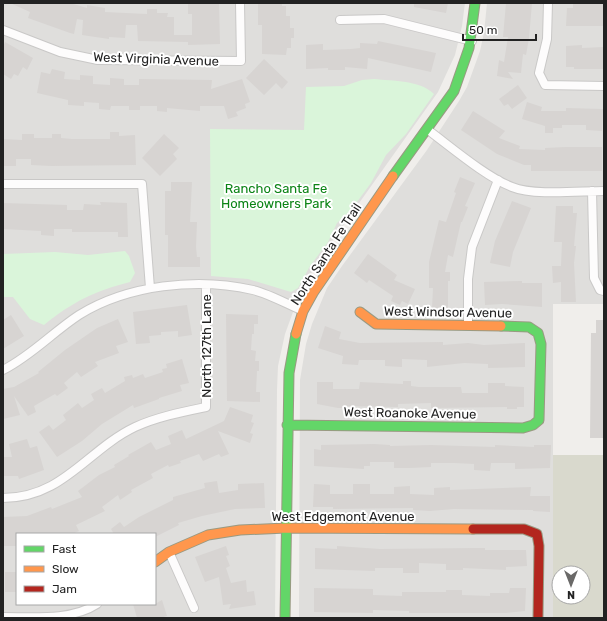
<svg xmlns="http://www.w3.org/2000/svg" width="607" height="621" font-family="Rubik,sans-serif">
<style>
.residential{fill:#dfdedc;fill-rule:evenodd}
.construction{fill:#d9d9cd;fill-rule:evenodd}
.park{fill:#daf5da}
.building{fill:#d7d4d2}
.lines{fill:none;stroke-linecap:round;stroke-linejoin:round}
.street-casing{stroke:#c9c8c7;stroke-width:10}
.fast-casing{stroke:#999a82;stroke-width:11}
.slow-casing{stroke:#999a82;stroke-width:11}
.jam-casing{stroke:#999a82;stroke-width:11}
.street{stroke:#fdfcfc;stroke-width:8}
.fast{stroke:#63d668;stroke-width:9}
.slow{stroke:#ff974d;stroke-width:9}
.jam{stroke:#b3261e;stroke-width:9}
.labels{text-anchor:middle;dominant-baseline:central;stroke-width:4;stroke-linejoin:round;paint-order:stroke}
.street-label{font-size:13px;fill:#222;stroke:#fff}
.park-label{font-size:13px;fill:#0c8416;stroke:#fff}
</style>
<rect width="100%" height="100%" fill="#f0eeeb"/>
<path class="residential" d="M3 3H465L462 26 455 55 438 92 325 251 301 290 285 334 278 366 277 390 275 618H3ZM17 534H155V604H17Z
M487 3H604V304H553V618H299L300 380 306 344 312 324 327 288 342 266 427 150 459 101 467 87 480 51 484 33Z"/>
<path class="construction" d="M553 455H604V618H553ZM559 573H583V597H559Z"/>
<path class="park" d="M374 79C393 81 420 80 434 94L406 134 386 155 371 183 351 210 337 223 328 242 310 266 298 288 291 292 248 279 211 276 210 129 304 130 306 87 344 86 362 80Z
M125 251 129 256 135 273 130 282C95 291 72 302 44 325L30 319 13 297H3V254L55 252 88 255Z"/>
<path class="building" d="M10 3H70L87 8V5L105 8V12L147 14V9H157V13H168L167 17H174V35H192V14H188V3H219L220 44 188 45V42L138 41 137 25H126L125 38 109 37V39L82 35 83 20 77 19 74 34 70 33 28 18 30 12Z
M258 3H282V6H286V16H290V28H294V38H291V48H287L286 55 262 54V25H258Z
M414 3H448L446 13 414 7Z
M506 3H532L529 38 526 55 523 54 521 73 508 72 513 79 497 76 499 60 504 62 508 37H503Z
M573 4H603V26H566L567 8H573Z
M378 41 436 53 431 72 368 58 367 69 345 67V70H328V68L306 69V45L323 44V50L351 49 360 48V43L377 44Z
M5 42 33 58 27 70 23 67 18 76 14 74 11 79 3 74V47Z
M582 45V48L603 47V69H574V67H566V46Z
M264 59 288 82 282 89 276 83 264 95 246 78Z
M52 69 65 72 64 79 80 80V75L93 76V84L110 85V78L124 79V85H139V79L212 80 211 89 242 79 250 102 245 104 246 108 236 112 238 116 228 119 224 106H200V111L167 108V112L157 111V106H140V110H129V106H111L110 110 99 109V103L84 102V106L68 105V100L37 93 41 72 50 74Z
M518 85 527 98 512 109 508 104 504 106 499 99Z
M527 102 542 107 541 111H566V108L603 109 602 131 586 130V125H562V128H553V133H545V126L522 119Z
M473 111 505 131 499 138 520 146 519 149 545 150V148L565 147H602V171H531V165H524L497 154 461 130Z
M110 132H119V136L135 135 136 165 51 166 31 165V159H16V166H3V139L22 140V134H34V138H52V134H61V138L72 139H110Z
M164 134 179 148 173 154 177 159 160 176 142 158Z
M460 177 475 183 465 206 468 207 462 222H461L453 257 448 255 445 272H450V281H448V308H432L433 288H429V262L439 220 446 222 456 193 454 192Z
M171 182H192L190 222H197L196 247 197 257H200V267H168V235H165V191H171Z
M512 201 531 208 513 252 510 267 490 263 495 241Z
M100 202 127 203 128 237H118V232H72V229H54V236L41 235V231L3 229V203L67 205V210H83L84 204 101 205Z
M556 206H573V213H577L574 246H576L574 263 576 302H561V282L553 283 552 266H561L562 242H554Z
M368 254 397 275 394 280 415 289 408 304 402 301 400 305 391 301 393 296 369 280 367 283 354 273Z
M522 281V283H542V307L502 304 485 305 484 282Z
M187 305 192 335 178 337V331L161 332V335L149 336 150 343 136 344 133 312Z
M226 314 258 315V324H254V334H252L251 350 256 351 255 361H259V371H257L256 392H260V402L227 401Z
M11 315 24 336 3 349V320Z
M118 319 128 342 116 346 119 353 95 362 98 366 81 377 77 372 64 383 68 388 57 396 55 394 34 406 36 412 28 416 14 396 20 415 3 419V389L14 387 39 373 38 372 65 350 97 328Z
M596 320H604V438H590L591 333H596Z
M325 326 341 332 339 339 360 343 443 342V345L468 343 484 345 525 343V367L488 368V364L464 363 427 367V360L402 359V367L385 366V360H359L358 365 342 364 343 356 318 348Z
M182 359 189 383 180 385 182 391 159 398V399L134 408 133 405 102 424 82 441 57 457 39 432 49 425 53 430 66 420 63 415 78 403 82 408 94 400 91 394 102 388 105 393 125 381 124 377 132 375 133 378 143 374 145 378 163 372 162 369 167 368 166 364Z
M403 381H411V386L419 387H461L462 393H488V383H505V386L524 387V407H517V409H507V407L431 408V403L398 404V407L346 406V408H338L317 404V382H333V389H359L360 382 403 384Z
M230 407 253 415 251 422 254 423 250 433 253 434 250 443 218 431 229 454 221 457 219 454 203 461 199 454 180 461 181 463 169 467 168 465 151 474 153 478 131 490 132 492 120 500 118 495 102 507 105 511 76 525 79 531 72 534H17V546H3V517L27 516 51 507 52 509 82 497 78 491 99 475 115 467 114 465 129 456 128 455 151 442 156 450 171 444 168 436 182 430 186 439 224 421Z
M27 439 30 448 37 446 44 470 19 479 18 476H3V457H12L9 444Z
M374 444 390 445V446L431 445 495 447V445L534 447V445H551L550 468 515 469V463H491L490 471 474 470V464L454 463H431V467L410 468H394V462H370V466H364V469L314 466V449L321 450V445Z
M217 481 219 493 238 490V484L264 483 265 508 235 509 202 516 178 523 179 525 155 537V534H114L111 529 120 522 124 527 139 517 173 500V497L205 488 204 483Z
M314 484 330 485V494H353V484H370V494H394V487L410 486V494L434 495V488L450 487V490L531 487 530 496H550V512L533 511V510L454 509 430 511 413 510V508L333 509V507H313Z
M226 546 229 555 226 556 230 566 226 568 231 583 246 580 247 592 254 591 256 605 229 609 231 604 223 605 219 577 205 582 195 557Z
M337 546 380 549 475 548H485V550H526L527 566 506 567V570L463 568V570H446V564L419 563V573H403V568H375V571L315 569V548L337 549Z
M5 572H17V592H5Z
M314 588 373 589V595L402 596V592H446V590H462V595L490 596V593H509L510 588H526L525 611 506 613H409V611L373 610V613L314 612Z
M162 600 167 616 160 618H137L133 604H155Z"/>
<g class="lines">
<g class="street-casing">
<path id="street" d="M548 3 547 39 539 73 545 85 604 86
M340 20 384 19 472 41
M3 30 60 52 98 60 241 61 240 3
M428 130C451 147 486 177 512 187 534 196 580 191 604 191
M3 184H142L150 288
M592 191 594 278 600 290 604 291
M468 325V279L472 247 498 180
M3 370C31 356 53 332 79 315 127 285 197 277 253 290 270 294 287 304 303 311
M3 498C63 498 87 450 135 427 157 417 182 412 206 407V285
M169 552 194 608
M3 617C33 617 71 621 97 604"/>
</g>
<g class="fast-casing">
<path id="fast" d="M393 176 454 91 469 48 475 3
M287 425 523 428 533 425 539 420 541 344 538 333 529 327 501 326
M285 618 289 373 296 334"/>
</g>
<g class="slow-casing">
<path id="slow" d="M360 312 376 324 501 326
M296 334 303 311 313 293 393 176
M155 562 169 552 208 535 240 530 286 528 473 529"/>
</g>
<g class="jam-casing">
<path id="jam" d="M473 529H524L537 534 539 546 538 618"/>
</g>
<use href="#street" class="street"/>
<use href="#fast" class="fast"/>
<use href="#slow" class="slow"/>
<use href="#jam" class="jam"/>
</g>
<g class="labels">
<g class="street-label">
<text transform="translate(156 59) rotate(2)">West Virginia Avenue</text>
<text transform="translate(326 254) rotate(-57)">North Santa Fe Trail</text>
<text transform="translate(448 312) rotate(1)">West Windsor Avenue</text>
<text transform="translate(206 346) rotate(-90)">North 127th Lane</text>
<text transform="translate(410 413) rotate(1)">West Roanoke Avenue</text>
<text x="343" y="516">West Edgemont Avenue</text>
</g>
<g class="park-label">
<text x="276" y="188">Rancho Santa Fe<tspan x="276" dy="15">Homeowners Park</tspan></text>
</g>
</g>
<rect width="607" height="621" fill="none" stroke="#222222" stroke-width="8"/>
<rect x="16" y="533" width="140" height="72" fill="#ffffff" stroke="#a7a7a7"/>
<rect x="24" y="546" width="20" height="6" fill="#63d668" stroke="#a7a7a7"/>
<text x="52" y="553" font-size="12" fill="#222222">Fast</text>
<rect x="24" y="566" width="20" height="6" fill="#ff974d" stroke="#a7a7a7"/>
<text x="52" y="573" font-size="12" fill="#222222">Slow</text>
<rect x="24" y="586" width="20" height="6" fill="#b3261e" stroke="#a7a7a7"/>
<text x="52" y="593" font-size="12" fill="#222222">Jam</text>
<g transform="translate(571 585) rotate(180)"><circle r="19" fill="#ffffff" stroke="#a7a7a7"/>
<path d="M0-3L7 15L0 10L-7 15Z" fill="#6a6968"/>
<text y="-6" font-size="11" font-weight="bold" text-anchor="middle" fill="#222222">N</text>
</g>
<path d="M463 34v6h73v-6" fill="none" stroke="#222222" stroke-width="2"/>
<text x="469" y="34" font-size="12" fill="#222222" stroke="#ffffff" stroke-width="3" paint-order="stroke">50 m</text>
</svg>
